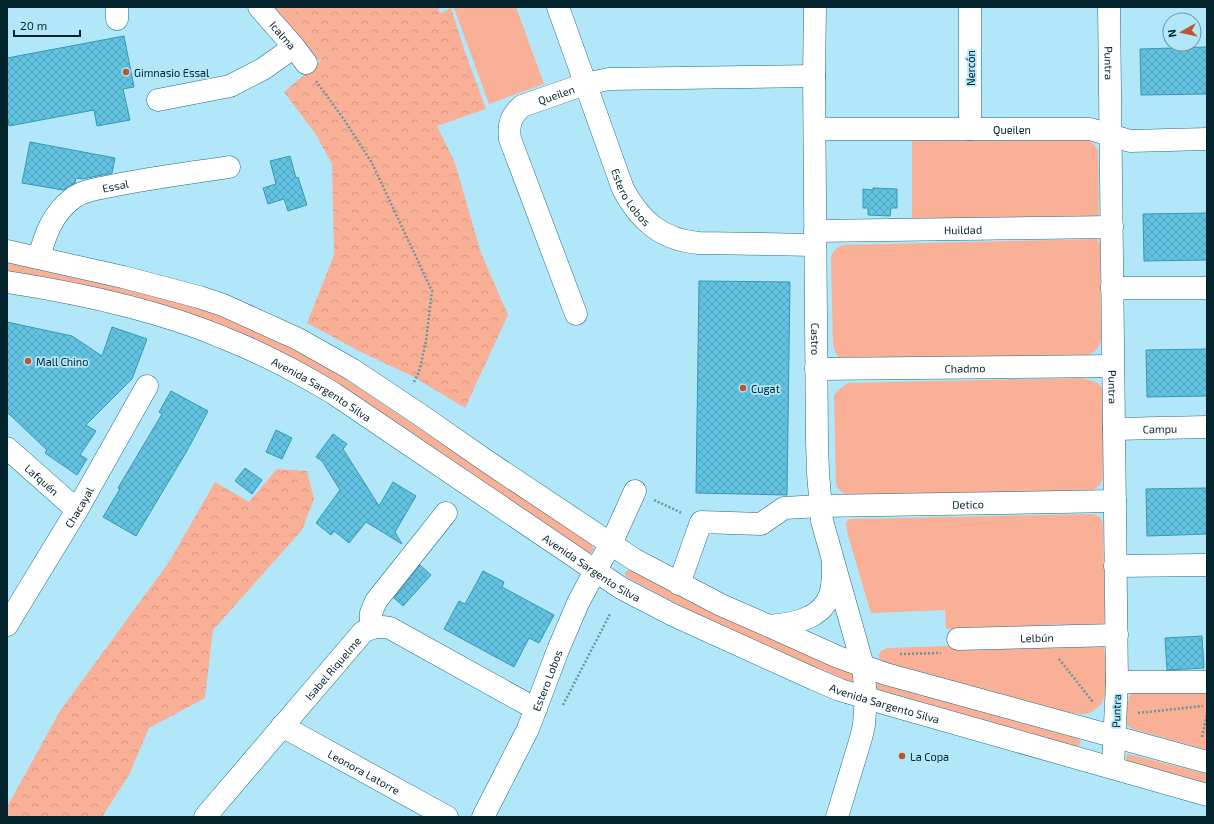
<svg xmlns="http://www.w3.org/2000/svg" width="1214" height="824" font-family="'Exo 2',sans-serif">
<style>
.green{fill:#f9b097}
.forest{fill:url(#forest-crowns)}
.building{fill:url(#building-cross-hatch);stroke:#3599b6}
.lines{fill:none;stroke-linecap:round;stroke-linejoin:round}
.minor-casing{stroke:#1f6c81;stroke-width:23}
.major-casing{stroke:#1f6c81;stroke-width:23}
.path{stroke:#6a96a4;stroke-width:2.5;stroke-dasharray:2 2;stroke-linecap:butt}
.minor{stroke:#fff;stroke-width:22}
.major{stroke:#fff;stroke-width:22}
.poi-dot{fill:#bc542d;stroke:#b2e7f9;stroke-width:1.5}
.labels{text-anchor:middle;dominant-baseline:central;stroke-width:3.5;stroke-linejoin:round;paint-order:stroke}
.street-label{font-size:11px;fill:#03232c;stroke:#b2e7f9}
.poi-label{font-size:11px;fill:#03232c;stroke:#b2e7f9;text-anchor:start}
</style>
<defs>
<pattern id="forest-crowns" width="20" height="18" patternUnits="userSpaceOnUse"><rect width="20" height="18" fill="#f9b097"/><path d="M2 6a3 3 0 1 1 6 0M12 15a3 3 0 1 1 6 0" fill="none" stroke="#d49782"/></pattern>
<pattern id="building-cross-hatch" width="8" height="8" patternUnits="userSpaceOnUse"><rect width="8" height="8" fill="#62c2df"/><path d="M0 0l8 8M0 8l8-8" fill="none" stroke="#53a6c0"/></pattern>
</defs>
<rect width="100%" height="100%" fill="#b2e7f9"/>
<path class="green" d="M273 7H292L322 60 318 61Z
M456 7H516L544 84 489 104 454 8Z
M1088 140 1094 144 1098 151 1099 213 1097 218 912 222V141Z
M1097 239 1100 244 1101 341C1098 349 1096 352 1088 355L845 361C837 358 835 353 833 344L831 258C833 251 836 247 843 245Z
M7 262C44 269 80 278 116 287 146 294 176 300 204 310 251 327 295 349 338 374L590 543 594 549 591 553 586 555 329 380 7 272Z
M1082 378 1096 382 1103 388V477L1100 485 1092 491 846 495 839 490 836 484 834 395 839 389 848 383Z
M1094 514 1101 518 1103 524 1105 618 1103 624 1095 627 946 629 945 610 871 613 847 532 846 522 850 519Z
M630 570 839 669 853 674 855 677V681L852 682C822 672 793 659 765 646 718 625 673 602 628 578L625 575 626 571Z
M1099 641 1102 643 1104 647C1106 666 1113 694 1097 708 1093 711 1089 714 1083 714 1078 714 1073 713 1067 712L888 666 882 662 878 656 881 651 887 648Z
M878 683 1073 737 1079 739 1081 742 1078 746H1071L876 689V686Z
M1137 692H1207V750L1136 730C1133 729 1130 728 1128 726 1125 721 1127 699 1131 694 1132 693 1135 693 1137 692Z
M1128 754 1207 774V785L1126 761V756Z"/>
<path class="forest" d="M292 7H438L440 13 451 8 464 49 486 109 437 126 455 163 481 253 508 315 465 408 412 376 359 351 307 323 334 255 332 164 315 133 284 92 322 60Z
M277 469 307 471 314 499 302 530 213 630 205 698 149 728 129 775 102 817H7V807L60 711 169 562 215 482 249 502Z"/>
<path class="building" d="M124 36 134 87 123 89 130 120 97 126 94 110 9 126 7 114V58Z
M1207 47V94L1141 95 1140 49Z
M30 142 115 158 112 173 83 179 76 178 75 183 63 190 22 183Z
M290 156 296 178 298 177 307 205 288 211 284 199 268 204 263 188 276 184 270 161Z
M873 188 897 189V208H891L890 216 868 215V208H863V189L873 190Z
M1207 213V260L1144 261 1143 214Z
M699 281 790 282 787 495 696 493Z
M7 322 72 336 102 356 112 327 147 339 132 379 86 425 96 431 80 455 87 459 77 475 45 453 47 450 7 412Z
M1207 349V396L1147 397 1146 350Z
M171 391 208 411 188 449 136 536 103 517 120 489 118 488 162 414 159 412Z
M276 430 292 438 282 459 266 452Z
M333 434 347 444 343 449 379 506 393 482 416 496 395 532 402 544 366 522 349 543 334 531 331 535 316 523 340 490 322 461 316 457Z
M245 468 262 480 252 494 235 481Z
M1207 488V534L1147 536 1146 489Z
M420 565 431 575 403 606 394 598Z
M483 571 504 582 502 587 554 615 539 643 529 638 514 667 444 629 459 601 465 604Z
M1202 636 1204 668 1167 670 1165 638Z"/>
<g class="lines">
<g class="minor-casing">
<g id="minor">
<path d="M117 7V19"/>
<path id="s1" d="M259 7 294 47 306 63"/>
<path id="s2" d="M558 7 623 189C640 221 662 240 699 243L815 245"/>
<path id="s3" d="M815 7 814 76 817 441 818 473 822 521 863 666 866 697 864 725 861 738 837 817"/>
<path d="M970 7V129"/>
<path id="s4" d="M1109 7 1117 682 1113 767"/>
<path d="M158 100 230 86 263 69 294 47"/>
<path id="s5" d="M815 129H1090L1130 141 1207 139"/>
<path id="s6" d="M815 231 1112 227"/>
<path id="s7" d="M39 258C45 234 53 213 73 198 84 190 98 189 111 186 150 178 190 173 229 167"/>
<path d="M1112 288H1207"/>
<path id="s8" d="M576 314 510 139C508 124 511 116 522 106L585 84 609 79 814 76"/>
<path id="s9" d="M816 369 1113 366"/>
<path id="s10" d="M1114 429 1207 427"/>
<path id="s11" d="M7 448 77 510"/>
<path d="M1115 566 1207 565"/>
<path id="s12" d="M679 584 701 522 761 524 784 508 820 506 1115 501"/>
<path id="s13" d="M7 625 77 510 147 386"/>
<path d="M371 627V613L376 601 446 513"/>
<path id="s14" d="M958 639 1117 635"/>
<path d="M1117 682H1207"/>
<path id="s15" d="M282 726 447 817"/>
<path id="s16" d="M205 817 363 632C372 627 379 626 390 628L536 709"/>
<path id="s17" d="M483 817 528 729 558 650 578 603 595 571 611 544 635 491"/>
</g>
</g>
<g class="major-casing">
<g id="major">
<path d="M7 251 123 277 199 297 223 305 298 339 353 370 419 414 485 460 635 560 721 605 769 626 838 657 886 674 1207 762"/>
<path id="s18" d="M7 282C78 293 158 310 224 338 262 353 298 372 333 393L621 588 673 615 814 679 840 690 887 704 1207 795"/>
<path d="M769 626C795 624 828 618 832 586 833 579 833 571 833 564"/>
</g>
</g>
<path class="path" d="M316 81 345 121 372 163 432 291 426 341 419 372 413 384
M654 500 682 513
M900 654 941 653
M1059 659 1093 702
M563 705 610 614
M1138 713 1203 706
M1202 737 1207 714"/>
<use href="#minor" class="minor"/>
<use href="#major" class="major"/>
</g>
<g class="poi-dot">
<circle cx="126" cy="72" r="4"/>
<circle cx="28" cy="361" r="4"/>
<circle cx="743" cy="388" r="4"/>
<circle cx="902" cy="756" r="4"/>
</g>
<g class="labels">
<g class="street-label">
<text stroke="none"><textPath href="#s1" startOffset="37">Icalma</textPath></text>
<text stroke="none"><textPath href="#s4" startOffset="56">Puntra</textPath></text>
<text transform="translate(970 68) rotate(-90)">Nercón</text>
<text stroke="none"><textPath href="#s8" startOffset="260">Queilen</textPath></text>
<text stroke="none"><textPath href="#s5" startOffset="197">Queilen</textPath></text>
<text stroke="none"><textPath href="#s7" startOffset="115">Essal</textPath></text>
<text stroke="none"><textPath href="#s2" startOffset="204">Estero Lobos</textPath></text>
<text stroke="none"><textPath href="#s6" startOffset="148">Huildad</textPath></text>
<text stroke="none"><textPath href="#s3" startOffset="332">Castro</textPath></text>
<text stroke="none"><textPath href="#s9" startOffset="149">Chadmo</textPath></text>
<text stroke="none"><textPath href="#s4" startOffset="380">Puntra</textPath></text>
<text stroke="none"><textPath href="#s18" startOffset="335">Avenida Sargento Silva</textPath></text>
<text stroke="none"><textPath href="#s10" startOffset="46">Campu</textPath></text>
<text stroke="none"><textPath href="#s11" startOffset="47">Lafquén</textPath></text>
<text stroke="none"><textPath href="#s12" startOffset="338">Detico</textPath></text>
<text stroke="none"><textPath href="#s13" startOffset="138">Chacayal</textPath></text>
<text stroke="none"><textPath href="#s18" startOffset="659">Avenida Sargento Silva</textPath></text>
<text stroke="none"><textPath href="#s14" startOffset="79">Lelbún</textPath></text>
<text stroke="none"><textPath href="#s16" startOffset="196">Isabel Riquelme</textPath></text>
<text stroke="none"><textPath href="#s17" startOffset="151">Estero Lobos</textPath></text>
<text stroke="none"><textPath href="#s18" startOffset="983">Avenida Sargento Silva</textPath></text>
<text transform="translate(1116 711) rotate(-88)">Puntra</text>
<text stroke="none"><textPath href="#s15" startOffset="94">Leonora Latorre</textPath></text>
</g>
<g class="poi-label">
<text x="134" y="72">Gimnasio Essal</text>
<text x="36" y="361">Mall Chino</text>
<text x="751" y="388">Cugat</text>
<text x="910" y="756">La Copa</text>
</g>
</g>
<rect width="1214" height="824" fill="none" stroke="#03232c" stroke-width="16"/>
<g transform="translate(1182 32) rotate(262)"><circle r="19" fill="#b2e7f9" stroke="#6c99a7"/>
<path d="M0-3L7 15L0 10L-7 15Z" fill="#bc542d"/>
<text y="-6" font-size="11" font-weight="bold" text-anchor="middle" fill="#03232c">N</text>
</g>
<path d="M14 30v6h66v-6" fill="none" stroke="#03232c" stroke-width="2"/>
<text x="20" y="30" font-size="12" fill="#03232c" stroke="#b2e7f9" stroke-width="3" paint-order="stroke">20 m</text>
</svg>
